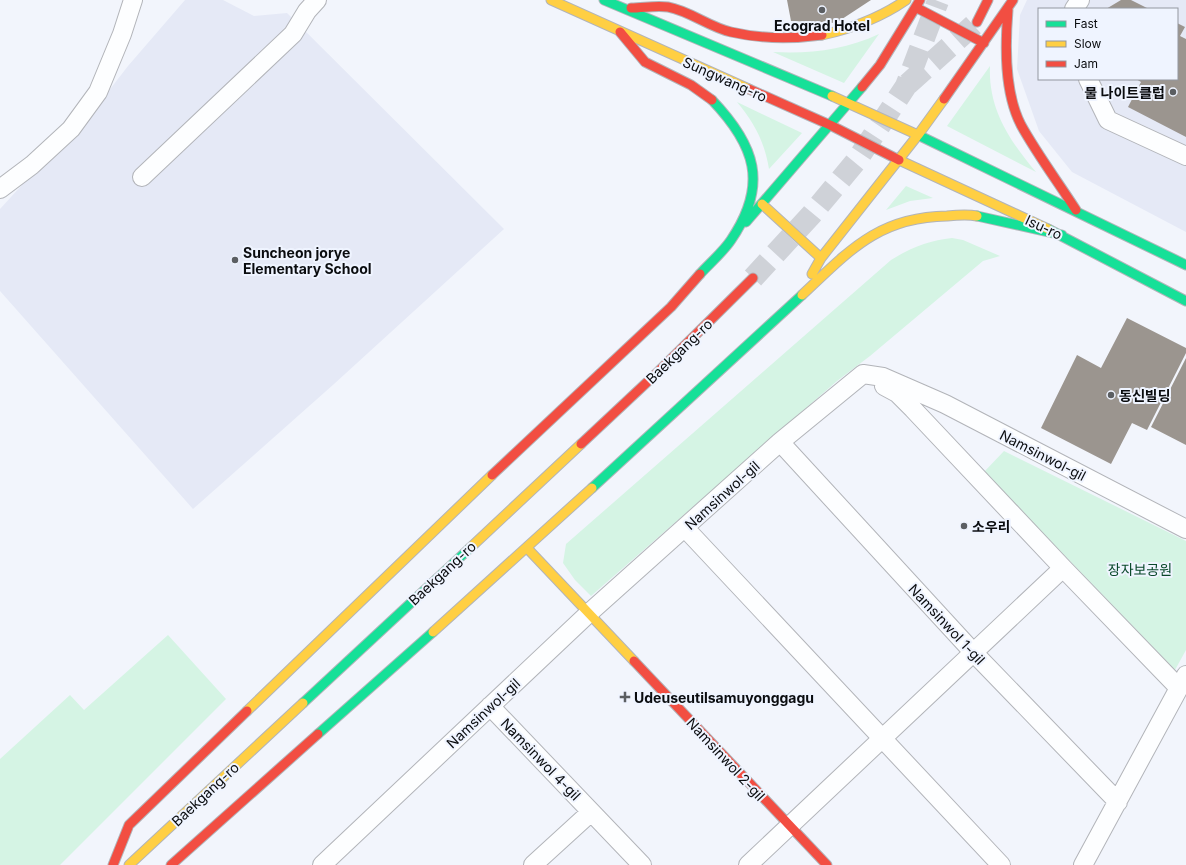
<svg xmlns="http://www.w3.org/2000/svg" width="1186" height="865" font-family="Inter,'Noto Sans KR',sans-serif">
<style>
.built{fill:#e5e9f6;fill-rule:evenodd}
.green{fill:#d5f4e4}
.building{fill:#9b958f}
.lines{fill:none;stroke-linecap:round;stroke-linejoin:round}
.primary-tunnel{stroke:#cfd2d8;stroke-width:22;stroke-dasharray:22 11;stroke-linecap:butt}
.street-casing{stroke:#b2b4b9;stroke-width:20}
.fast-casing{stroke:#b2b4b9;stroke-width:11}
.slow-casing{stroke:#b2b4b9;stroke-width:11}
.jam-casing{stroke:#b2b4b9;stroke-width:11}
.street{stroke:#fdfeff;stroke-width:18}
.fast{stroke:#16e098;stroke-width:9}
.slow{stroke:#ffcf43;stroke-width:9}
.jam{stroke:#f24e42;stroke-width:9}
.poi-dot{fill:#5b5e62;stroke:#eff4ff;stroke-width:1.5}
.labels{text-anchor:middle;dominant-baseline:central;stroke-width:4;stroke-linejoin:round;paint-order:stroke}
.poi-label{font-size:14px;font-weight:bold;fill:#0a0c0f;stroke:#eff4ff;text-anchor:start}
.street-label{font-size:14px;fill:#0a0c0f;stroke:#eff4ff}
.park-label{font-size:14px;fill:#09482a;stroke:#eff4ff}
</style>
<rect width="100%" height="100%" fill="#f2f5fc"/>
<path class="built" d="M185 0H223L254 16 287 13 504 229 334 384 193 509 0 291V209L43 162 87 119 128 66Z
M1027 0H1186V232L1072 172 1039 131 1017 69 1020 15ZM1039 9H1177V79H1039Z"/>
<path class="green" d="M879 34 844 83 773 52C810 54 845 50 879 34Z
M990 66C988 109 1010 141 1036 172L947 126Z
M737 102 802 133 769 169C765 143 754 122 737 102Z
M906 186 933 198 910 201 886 210Z
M952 238 963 240 1000 256 983 261 870 356 837 381 591 596 575 580 563 563 566 544 891 260C910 248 930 240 952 238Z
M1004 451 1186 541V650L1175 670 984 472Z
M168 635 226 699 60 865H0V759L70 695 84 710Z"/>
<path class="building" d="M787 0H871L836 23 791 21Z
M1121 0H1131L1149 9H1106Z
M1177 23 1185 27 1180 36 1186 39V137L1128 107 1141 82 1136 79H1177Z
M1127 318 1186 348V353L1147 430 1132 423 1111 464 1041 428 1077 355 1101 368Z
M1186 358V445L1151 427Z"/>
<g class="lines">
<path class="primary-tunnel" d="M908 84 977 22
M753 278 812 214 857 160 906 86 938 1"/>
<g class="street-casing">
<path id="street" d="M1074 9 1080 0
M1088 79 1108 120 1186 156
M142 177 293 34 307 11 317 0
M0 189 32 165 71 129 98 92 122 34 133 0
M884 386 897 393 913 409 1063 568 1179 688
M780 442 973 652 1118 802
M685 528 1001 865
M490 706 642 865
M322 865 589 613 780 442 863 374 883 377 945 404 1186 529
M533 865 591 812
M748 865 1063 568
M1083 865 1186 675"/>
</g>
<g class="fast-casing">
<path id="fast" d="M604 0 832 96
M918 135 1186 265
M977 216 1062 235
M746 222 862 87
M1048 229 1186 301
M700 274C710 263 723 252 731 240 769 184 755 145 712 100
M592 488 802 295
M303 703 470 548
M318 734 433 632"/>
</g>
<g class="slow-casing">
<path id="slow" d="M551 0 749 89
M822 35C854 28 880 18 906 0
M832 96 918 135
M899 160 1048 229
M762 204 821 258
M812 274 821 258 918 135 944 99
M802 295C849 251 878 217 947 216 957 215 967 214 977 216
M470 548 581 444
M527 548 634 661
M433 632 592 488
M247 711 492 475
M129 865 303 703"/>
</g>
<g class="jam-casing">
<path id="jam" d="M631 8C643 8 656 5 668 7 690 11 709 27 731 32 761 39 792 39 822 35
M917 8 984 43
M1008 10C1005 46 1004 92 1021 125 1037 154 1058 182 1076 210
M977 22 988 0
M620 32 645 62 691 85 712 100
M862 87 880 65 920 0
M749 89 830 125 899 160
M944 99 1013 0
M581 444 659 371 753 278
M492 475 671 307 700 274
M634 661 827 865
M113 865 129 825 247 711
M171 865 318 734"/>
</g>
<use href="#street" class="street"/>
<use href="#fast" class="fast"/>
<use href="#slow" class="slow"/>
<use href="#jam" class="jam"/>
</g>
<g class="poi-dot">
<circle cx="822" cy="10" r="4"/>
<circle cx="1173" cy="92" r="4"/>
<circle cx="235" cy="260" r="4"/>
<circle cx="1111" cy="395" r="4"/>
<circle cx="964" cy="526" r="4"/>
<path d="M623 691h4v4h4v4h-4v4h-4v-4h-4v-4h4z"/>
</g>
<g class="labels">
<g class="poi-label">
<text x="822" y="25" text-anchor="middle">Ecograd Hotel</text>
<text x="1165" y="92" text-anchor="end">물 나이트클럽</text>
<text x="243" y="252">Suncheon jorye<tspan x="243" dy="16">Elementary School</tspan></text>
<text x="1119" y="395">동신빌딩</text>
<text x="972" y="526">소우리</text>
<text x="634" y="697">Udeuseutilsamuyonggagu</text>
</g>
<g class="street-label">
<text transform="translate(725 79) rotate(24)">Sungwang-ro</text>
<text transform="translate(1044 227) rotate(25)">Isu-ro</text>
<text transform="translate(679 351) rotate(-44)">Baekgang-ro</text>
<text transform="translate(1043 455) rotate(27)">Namsinwol-gil</text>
<text transform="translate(722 495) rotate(-42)">Namsinwol-gil</text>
<text transform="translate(442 573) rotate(-43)">Baekgang-ro</text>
<text transform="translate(947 624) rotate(47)">Namsinwol 1-gil</text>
<text transform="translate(483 713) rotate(-43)">Namsinwol-gil</text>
<text transform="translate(541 759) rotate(46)">Namsinwol 4-gil</text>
<text transform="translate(726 759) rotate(47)">Namsinwol 2-gil</text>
<text transform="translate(205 794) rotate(-43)">Baekgang-ro</text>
</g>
<g class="park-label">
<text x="1140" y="569">장자보공원</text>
</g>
</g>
<rect x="1038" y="8" width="140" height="72" fill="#eff4ff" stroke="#93979f"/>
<rect x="1046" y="21" width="20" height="6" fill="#16e098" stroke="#93979f"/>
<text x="1074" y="28" font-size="12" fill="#0a0c0f">Fast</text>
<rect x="1046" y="41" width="20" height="6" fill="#ffcf43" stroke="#93979f"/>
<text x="1074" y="48" font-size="12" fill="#0a0c0f">Slow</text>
<rect x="1046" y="61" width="20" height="6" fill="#f24e42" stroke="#93979f"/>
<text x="1074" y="68" font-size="12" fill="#0a0c0f">Jam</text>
</svg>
